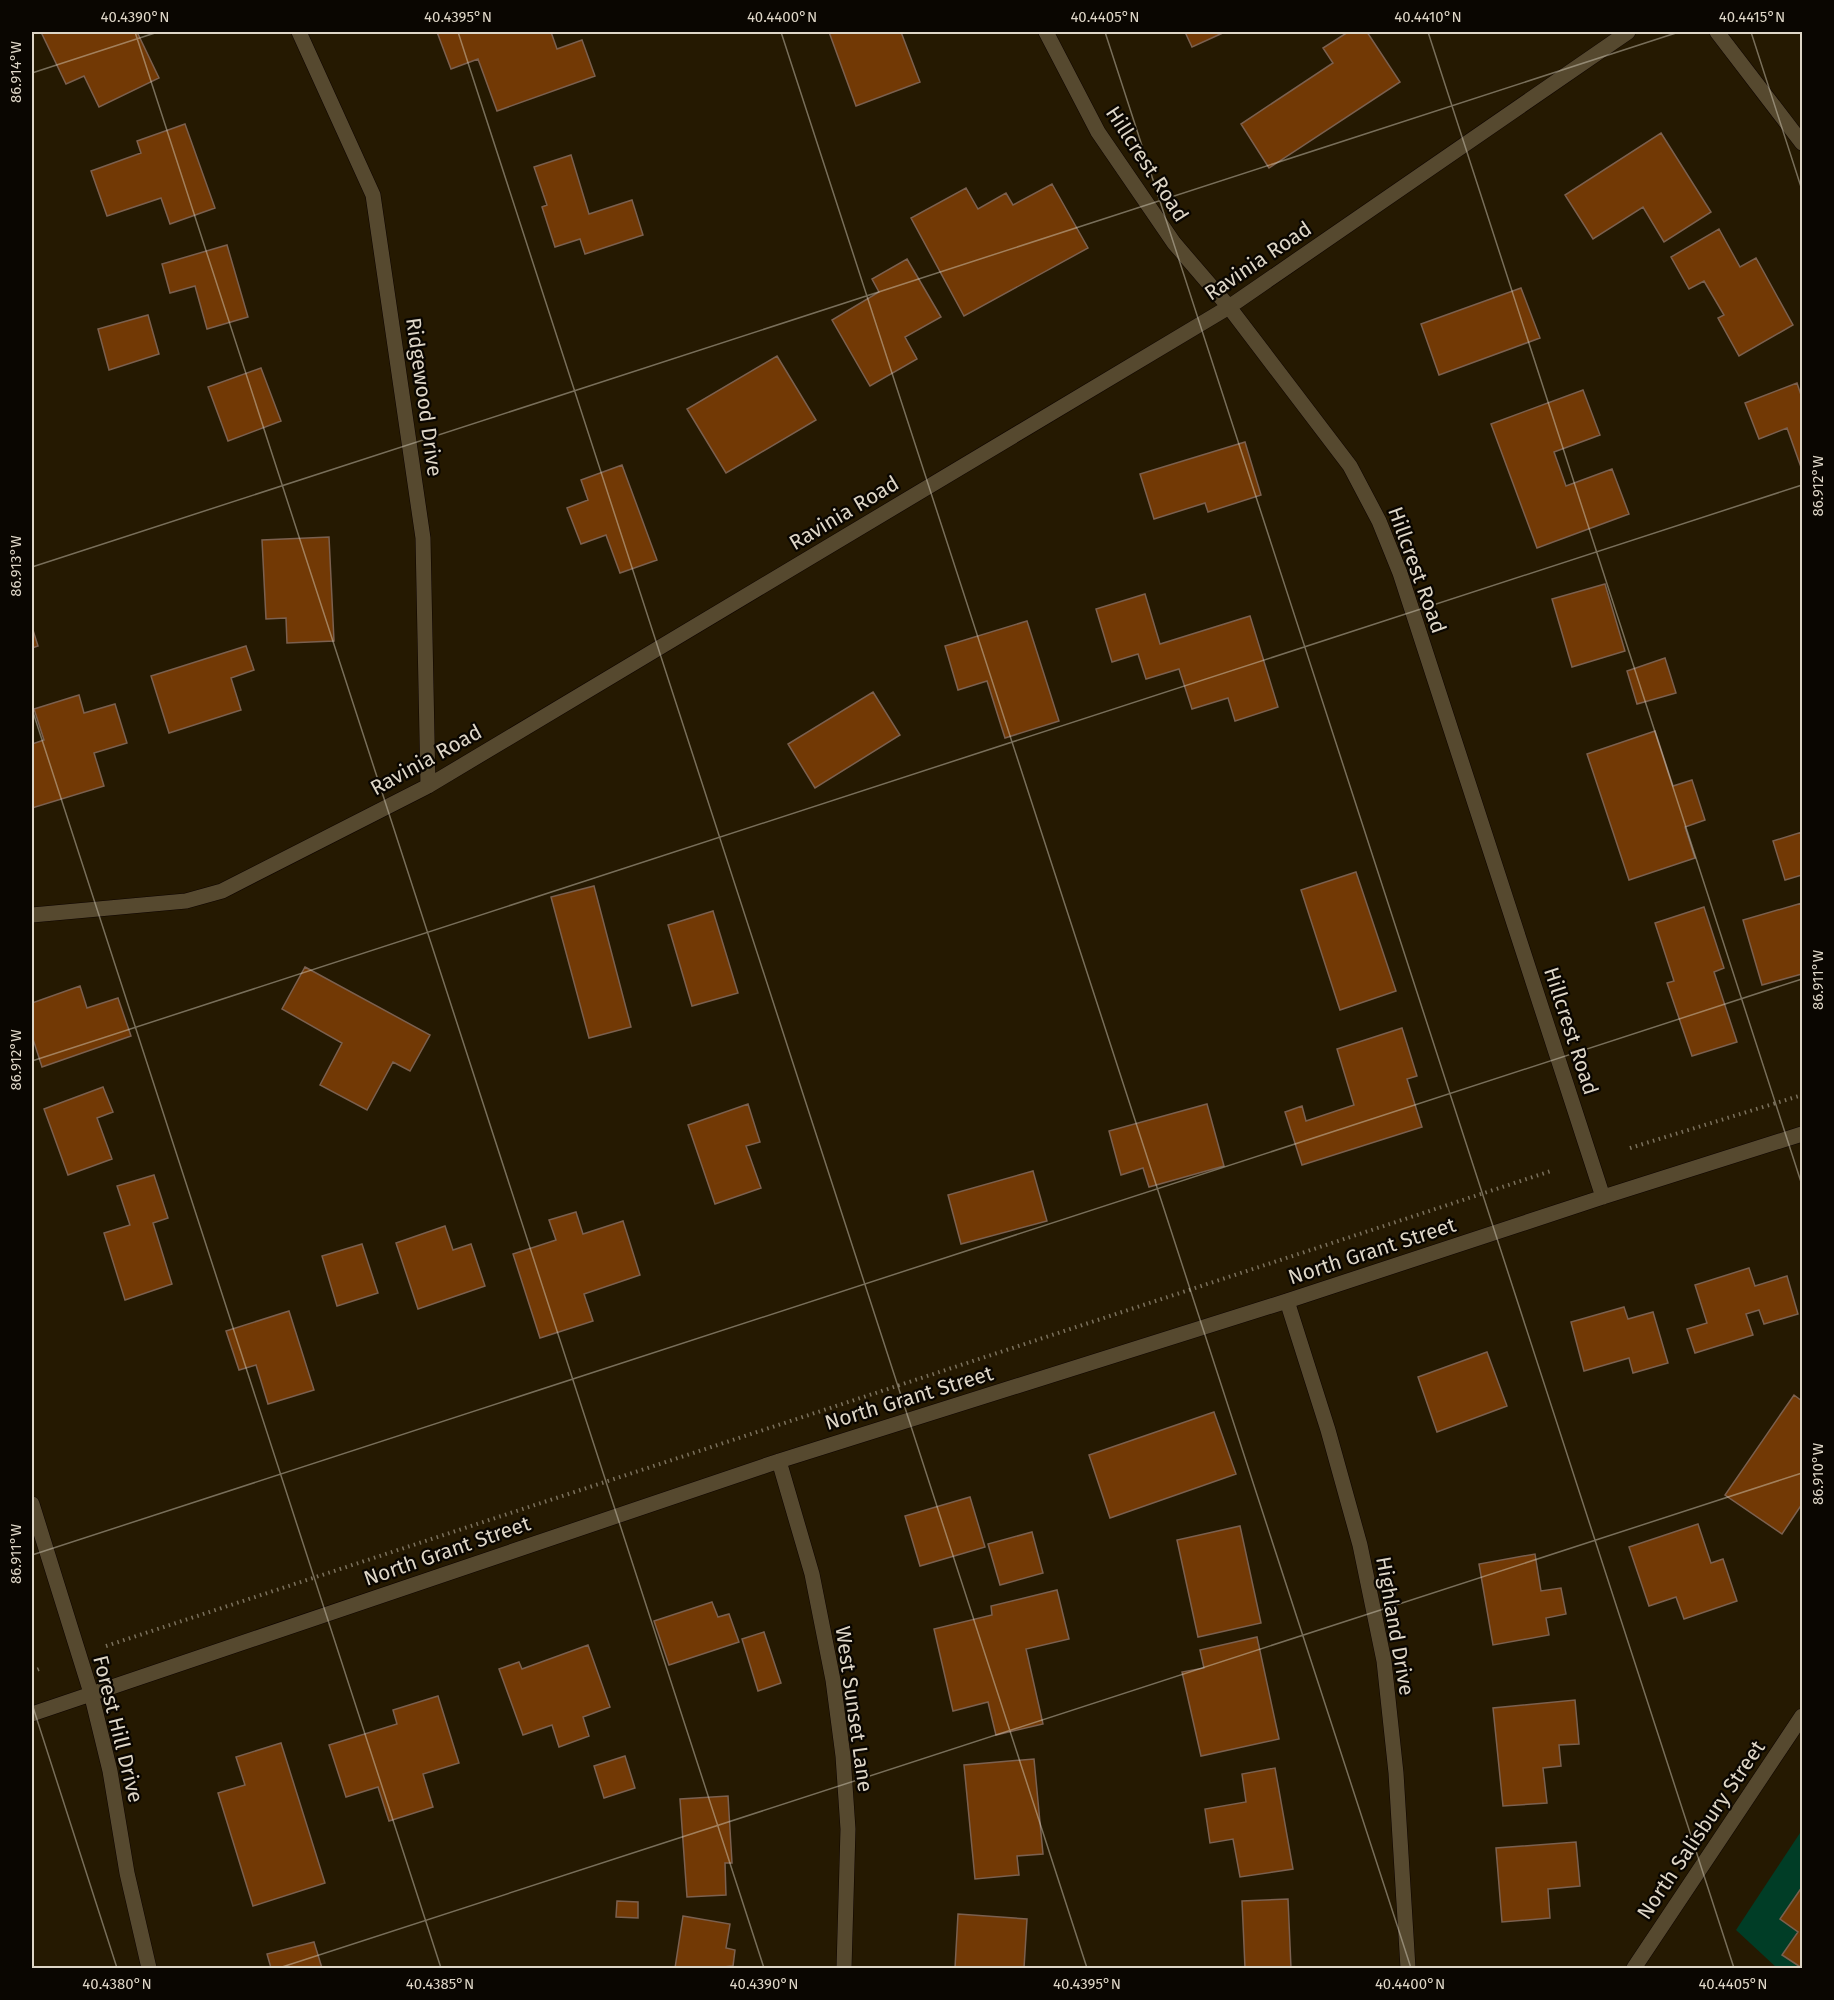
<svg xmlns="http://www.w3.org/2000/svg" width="1834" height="2000" font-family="'Fira Sans',sans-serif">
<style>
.green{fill:#003d26}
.building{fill:#723905;stroke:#7b604f;stroke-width:1.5}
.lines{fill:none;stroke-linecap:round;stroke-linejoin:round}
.minor-casing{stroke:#0e0400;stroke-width:16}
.path{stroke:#7b715d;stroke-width:4;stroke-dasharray:1.5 4.5;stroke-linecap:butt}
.minor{stroke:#56492f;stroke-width:15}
.ticks{fill:none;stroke:#ded6c7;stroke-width:1.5;stroke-opacity:0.45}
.labels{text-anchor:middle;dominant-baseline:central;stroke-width:4.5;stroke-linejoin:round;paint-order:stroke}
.street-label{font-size:21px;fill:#ded6c7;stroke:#0a0601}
.neatline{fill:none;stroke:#ded6c7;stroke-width:2}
.ticks-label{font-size:15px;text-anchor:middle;fill:#ded6c7}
</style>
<rect width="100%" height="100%" fill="#251901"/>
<path class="green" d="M1802 1830V1968H1777L1736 1930Z"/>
<path class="building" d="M41 32H137L159 78 99 107 84 76 66 84Z
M437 32H551L557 49 582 40 595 76 497 111 478 59 451 69Z
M829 32H901L920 82 856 106Z
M1185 32H1225L1192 47Z
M1348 32H1367L1400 82 1269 168 1241 124 1333 63 1323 48Z
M185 124 215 208 170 224 161 198 107 216 91 171 141 153 137 141Z
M1661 133 1711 212 1664 242 1643 207 1593 239 1565 195Z
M571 155 589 214 632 200 643 235 585 254 580 239 555 247 542 207 547 205 534 167Z
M1052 184 1088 248 964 316 911 218 966 188 978 209 1006 193 1013 205Z
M1719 229 1740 267 1756 258 1793 325 1739 356 1718 318 1724 315 1704 281 1689 289 1671 257Z
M227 245 248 317 207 329 195 286 170 293 162 264Z
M907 259 941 317 905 337 917 359 870 386 832 320 879 292 872 279Z
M1521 288 1540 338 1439 375 1421 324Z
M148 315 159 354 109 370 98 329Z
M777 356 816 420 726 473 687 409Z
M261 368 281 421 228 441 208 387Z
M1797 383 1802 398V470L1787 428 1759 439 1745 403Z
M1583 390 1600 435 1554 452 1566 486 1612 469 1629 514 1537 548 1491 424Z
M1245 442 1261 495 1208 512 1205 503 1154 519 1140 474Z
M622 465 657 560 620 573 606 535 581 544 567 508 588 500 581 480Z
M329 537 334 641 287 643 286 618 266 619 262 540Z
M1605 584 1625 651 1572 667 1552 599Z
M1145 594 1160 644 1250 616 1278 707 1235 721 1228 698 1192 709 1179 669 1146 679 1138 654 1112 662 1096 609Z
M1027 621 1059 721 1005 738 987 681 958 690 945 646Z
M32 627 38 646 32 648Z
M246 646 254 670 231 678 241 710 169 733 151 676Z
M1665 658 1676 693 1637 704 1627 671Z
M873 692 900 735 815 788 788 744Z
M79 695 84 713 115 704 127 743 94 753 104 786 32 808V744L44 740 34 709Z
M1655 731 1673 786 1692 780 1705 820 1685 827 1695 858 1629 880 1587 754Z
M1802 832V875L1785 880 1773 841Z
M1356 872 1396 991 1340 1010 1301 890Z
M594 886 631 1027 589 1038 551 897Z
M1802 903V974L1762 985 1743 920Z
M1704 907 1724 968 1714 972 1737 1042 1692 1056 1667 983 1674 981 1655 923Z
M713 911 738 993 692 1006 668 925Z
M305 967 430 1035 410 1071 393 1062 367 1110 320 1085 342 1043 282 1009Z
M80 986 87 1008 118 998 131 1036 42 1067 32 1036V1003Z
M1402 1028 1417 1076 1407 1079 1422 1127 1302 1165 1285 1112 1302 1106 1306 1121 1354 1105 1337 1049Z
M103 1087 113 1112 97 1118 112 1159 68 1175 44 1109Z
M748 1104 760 1142 746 1146 761 1188 715 1204 688 1125Z
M1207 1104 1224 1166 1149 1187 1143 1168 1121 1175 1109 1131Z
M1033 1171 1047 1221 961 1244 948 1195Z
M154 1175 168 1218 153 1223 172 1284 125 1300 104 1233 130 1225 117 1186Z
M576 1212 583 1234 623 1221 640 1275 584 1294 593 1321 540 1338 513 1254 556 1240 549 1220Z
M445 1226 453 1250 471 1244 485 1286 418 1309 396 1243Z
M362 1244 378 1293 337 1306 322 1256Z
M1749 1268 1755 1286 1787 1276 1798 1314 1764 1324 1759 1310 1746 1314 1753 1335 1695 1353 1687 1329 1707 1323 1695 1285Z
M1624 1307 1628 1319 1653 1312 1668 1363 1633 1373 1629 1358 1584 1371 1571 1322Z
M289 1311 314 1390 268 1404 256 1365 239 1370 226 1331Z
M1487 1352 1507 1406 1437 1432 1418 1377Z
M1794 1395 1802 1401V1504L1782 1534 1725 1495Z
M1214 1412 1236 1474 1110 1518 1089 1455Z
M970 1497 985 1547 920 1566 905 1516Z
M1698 1524 1711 1563 1723 1559 1737 1601 1684 1619 1676 1597 1649 1606 1629 1547Z
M1240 1526 1261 1623 1198 1637 1177 1540Z
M1032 1532 1043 1573 1000 1585 988 1544Z
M1535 1554 1541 1591 1561 1588 1566 1614 1546 1618 1549 1635 1493 1645 1479 1564Z
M1057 1590 1069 1639 1026 1649 1043 1724 996 1735 988 1702 953 1711 934 1629 992 1615 991 1606Z
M712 1602 718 1617 729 1614 739 1642 669 1665 654 1621Z
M764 1632 781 1683 758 1691 742 1639Z
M1257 1637 1279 1739 1201 1756 1182 1672 1204 1668 1200 1650Z
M588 1645 610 1707 583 1717 589 1736 559 1747 552 1725 523 1735 499 1669 519 1662 522 1669Z
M438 1696 459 1763 423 1774 433 1807 389 1821 378 1787 346 1797 329 1745 397 1724 393 1710Z
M1575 1700 1579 1744 1559 1745 1561 1766 1543 1768 1547 1803 1503 1806 1493 1708Z
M281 1743 325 1883 253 1906 218 1793 245 1785 236 1757Z
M625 1756 635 1788 604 1798 594 1766Z
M1034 1759 1043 1854 1017 1856 1019 1875 975 1879 964 1765Z
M1275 1768 1293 1869 1240 1877 1233 1839 1210 1843 1205 1809 1246 1802 1242 1774Z
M728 1796 732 1863H725L726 1895 687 1897 680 1799Z
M1576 1842 1580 1886 1548 1889 1550 1918 1502 1922 1496 1848Z
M1802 1887V1968L1782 1955 1798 1932 1780 1919Z
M1288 1899 1291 1968H1245L1242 1901Z
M617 1901 638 1902V1918L616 1917Z
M958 1914 1027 1919 1024 1968H955Z
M683 1916 730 1924 726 1948 735 1950 733 1966 724 1967V1968H675Z
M314 1942 322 1968H271L267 1954Z"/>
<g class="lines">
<g class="minor-casing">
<path id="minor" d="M299 32 373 195 423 538 428 786
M1046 32 1098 132 1174 243 1229 307 1350 466 1379 521 1400 573 1603 1197
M1717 32 1802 143
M32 915 186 901 222 891 428 786 1229 307 1628 32
M1287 1301 1328 1430 1360 1545 1384 1661 1396 1773 1408 1968
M779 1461 812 1574 833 1680 843 1756 848 1829 844 1968
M32 1504 91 1693 110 1771 127 1873 149 1968
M32 1714 779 1461 1287 1301 1603 1197 1802 1134
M1634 1968 1802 1716"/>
</g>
<path class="path" d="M1630 1148 1802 1095
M106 1646 1551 1171
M32 1672 41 1668"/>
<use href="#minor" class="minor"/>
</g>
<path class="ticks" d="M135 32 764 1968M458 32 1087 1968M781 32 1411 1968M1105 32 1734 1968M1428 32 1802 1185M1751 32 1802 190M32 73 158 32M32 567 1679 32M32 709 441 1968M32 1061 1802 485M32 1555 1802 979M32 1704 117 1968M279 1968 1802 1473M1799 1968 1802 1967"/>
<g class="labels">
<g class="street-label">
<text transform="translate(1147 164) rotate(57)">Hillcrest Road</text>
<text transform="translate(1258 261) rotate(-34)">Ravinia Road</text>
<text transform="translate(424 397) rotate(82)">Ridgewood Drive</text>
<text transform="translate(844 513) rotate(-31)">Ravinia Road</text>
<text transform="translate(1417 570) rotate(70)">Hillcrest Road</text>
<text transform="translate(426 760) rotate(-29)">Ravinia Road</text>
<text transform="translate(1571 1031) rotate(72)">Hillcrest Road</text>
<text transform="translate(1372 1251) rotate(-18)">North Grant Street</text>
<text transform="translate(909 1398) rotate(-17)">North Grant Street</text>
<text transform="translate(447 1551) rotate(-19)">North Grant Street</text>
<text transform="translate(1395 1626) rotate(80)">Highland Drive</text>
<text transform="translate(854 1709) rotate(82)">West Sunset Lane</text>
<text transform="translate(118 1729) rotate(76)">Forest Hill Drive</text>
<text transform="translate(1701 1830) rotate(-56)">North Salisbury Street</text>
</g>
</g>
<rect width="1834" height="2000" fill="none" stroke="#0a0601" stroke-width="66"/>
<rect x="33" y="33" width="1768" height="1934" class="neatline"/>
<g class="ticks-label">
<text x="135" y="22">40.4390°N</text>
<text x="458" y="22">40.4395°N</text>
<text x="782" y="22">40.4400°N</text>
<text x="1105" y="22">40.4405°N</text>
<text x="1428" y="22">40.4410°N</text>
<text x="1752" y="22">40.4415°N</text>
<text transform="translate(16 72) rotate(-90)" y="5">86.914°W</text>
<text transform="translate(1818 486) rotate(-90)" y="5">86.912°W</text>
<text transform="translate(16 566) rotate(-90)" y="5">86.913°W</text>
<text transform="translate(1818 980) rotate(-90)" y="5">86.911°W</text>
<text transform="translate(16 1060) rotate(-90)" y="5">86.912°W</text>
<text transform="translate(1818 1474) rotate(-90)" y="5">86.910°W</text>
<text transform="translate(16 1554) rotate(-90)" y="5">86.911°W</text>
<text x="117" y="1989">40.4380°N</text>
<text x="440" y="1989">40.4385°N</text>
<text x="764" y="1989">40.4390°N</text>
<text x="1087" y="1989">40.4395°N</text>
<text x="1410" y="1989">40.4400°N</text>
<text x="1733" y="1989">40.4405°N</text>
</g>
</svg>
